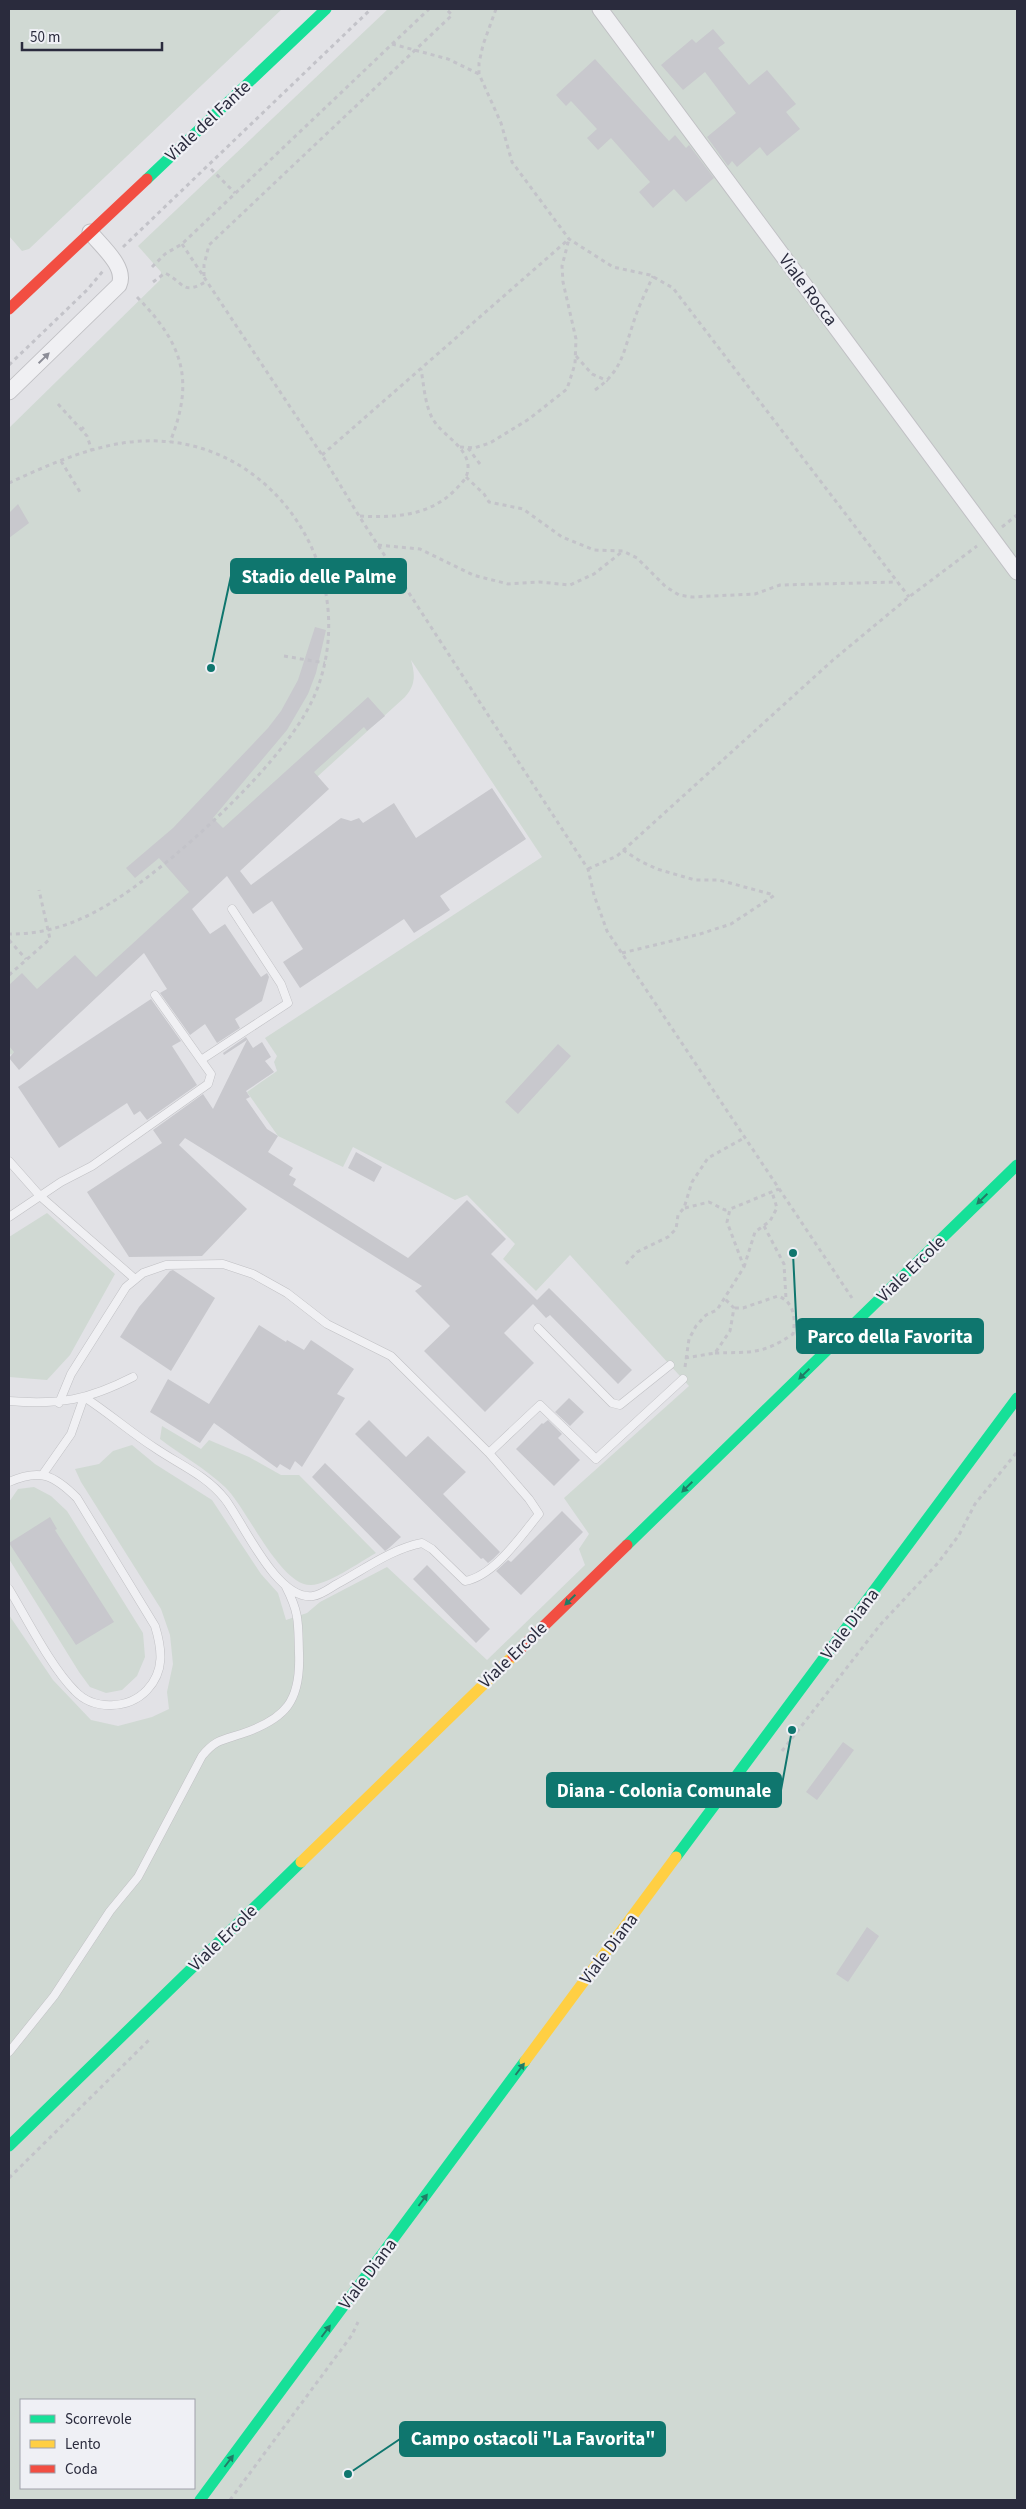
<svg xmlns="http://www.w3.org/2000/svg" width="1026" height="2509" font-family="'Source Sans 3',sans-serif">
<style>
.green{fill:#d0d9d3;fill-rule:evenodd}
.building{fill:#c8c8cd}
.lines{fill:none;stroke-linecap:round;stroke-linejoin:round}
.lane-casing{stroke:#c0c0c4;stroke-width:9}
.street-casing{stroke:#c0c0c4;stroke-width:17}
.path{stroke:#c3c3c9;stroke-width:3;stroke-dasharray:4 4;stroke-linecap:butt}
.lane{stroke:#f0f0f3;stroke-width:8}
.street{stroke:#f0f0f3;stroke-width:15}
.fast{stroke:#16e098;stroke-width:11}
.slow{stroke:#ffcf43;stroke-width:11}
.jam{stroke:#f24e42;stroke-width:11}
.oneway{fill:#8d8e98}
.oneway2{fill:#217c66}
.labels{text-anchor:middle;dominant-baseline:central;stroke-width:4.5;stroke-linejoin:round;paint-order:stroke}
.street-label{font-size:18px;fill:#2a2b3d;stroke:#eff0f5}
.leader{fill:none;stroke:#0f766e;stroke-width:2}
.callout-dot{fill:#0f766e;stroke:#eff0f5;stroke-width:2}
.callout{fill:#0f766e;stroke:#0f766e;stroke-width:2}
.callout-label{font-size:19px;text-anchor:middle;font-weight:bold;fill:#fff}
</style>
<rect width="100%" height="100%" fill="#e2e2e6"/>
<path class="green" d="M9 9H282L29 249 22 251 9 236Z
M388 9H1017V2500H9V1615L53 1680 91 1720 118 1726 152 1717 169 1709 167 1692 173 1664 170 1635 161 1609 81 1482 75 1469 99 1464 113 1451 132 1445 155 1464 212 1500 261 1574 278 1593 286 1620 307 1613 320 1602 387 1567 487 1660 585 1565 579 1549 589 1534 564 1498 689 1386 570 1255 536 1291 503 1259 515 1244 467 1195 455 1200 353 1147 343 1167 278 1136 247 1092 277 1071 274 1062 277 1056 265 1038 542 857 411 660C415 674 416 685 405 697L11 1055 9 1052V428L160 280 161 272 138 246ZM21 2400H194V2488H21Z
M47 1213 115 1274 70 1355 47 1380 9 1377V1237Z
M162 1426 201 1449 209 1440 249 1457 281 1475H299L376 1553C360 1562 327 1585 311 1585 280 1586 247 1508 225 1487 206 1469 181 1455 160 1439Z
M34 1487 51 1496 67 1511 143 1633 145 1657 137 1676 122 1690 106 1693 90 1687 79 1672 9 1559V1502L18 1489Z"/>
<path class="building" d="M713 29 725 43 718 48 749 85 767 70 796 104 786 112 800 129 767 156 760 147 737 167 732 161 728 166 707 137 736 113 705 72 683 90 661 65 692 39 696 43Z
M595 59 669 141 675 135 686 148 689 145 714 178 686 202 674 189 653 208 639 192 650 182 611 138 598 150 587 138 597 129 571 101 566 106 556 95Z
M18 504 29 523 9 538V513Z
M315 627 326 630 316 673 308 694 287 730 213 818 223 828 368 697 385 716 367 731 364 727 314 772 329 789 240 871 251 885 341 818 351 821 359 818 363 823 394 803 416 838 492 788 526 839 440 896 450 910 441 916 414 933 404 919 300 988 283 962 303 949 272 901 253 914 227 876 192 909 210 934 225 924 261 977 267 973 269 977 262 1001 235 1019 240 1028 217 1043 205 1024 190 1035 160 993 167 989 144 953 19 1070 9 1058 14 1052 9 1046V985L22 973 37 989 75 955 96 977 189 892 159 858 135 878 126 868 173 828 268 728 281 711 298 680Z
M151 999 181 1041 172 1046 197 1085 147 1120 140 1111 134 1115 127 1103 59 1148 18 1087Z
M246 1037 253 1048 262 1042 271 1057 265 1061 274 1072 246 1091 250 1097 246 1099 267 1129 278 1136 268 1152 293 1168 289 1175 296 1179 293 1185 408 1258 467 1200 506 1239 491 1254 537 1300 549 1288 632 1370 618 1384 550 1315 546 1318 533 1304 504 1333 534 1363 485 1412 424 1351 450 1326 415 1291 422 1286 185 1138 179 1145 247 1209 202 1256 129 1257 87 1192 162 1143 153 1130 203 1094 213 1109 247 1040 224 1055 223 1053Z
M558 1044 571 1056 518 1114 505 1102Z
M356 1152 382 1167 374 1182 348 1168Z
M173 1270 215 1298 171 1371 120 1337 139 1307 170 1271Z
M259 1325 286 1342 287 1340 304 1350 311 1340 354 1369 337 1394 345 1398 302 1467 295 1461 290 1470 280 1464 277 1468 214 1423 200 1443 150 1412 168 1379 209 1404Z
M569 1398 584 1412 570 1426 555 1412Z
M369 1420 406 1457 428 1436 466 1472 443 1494 500 1552 493 1559 488 1563 483 1558 481 1559 355 1434Z
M548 1420 562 1434 558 1438 580 1460 554 1486 516 1449 542 1423 543 1424Z
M325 1463 401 1537 389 1548 385 1551 312 1477Z
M562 1511 583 1532 521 1595 496 1571 508 1560 511 1562Z
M50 1517 57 1529 55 1530 114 1622 76 1645 9 1543Z
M427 1565 490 1629 476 1643 413 1579Z
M843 1742 854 1750 817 1800 806 1792Z
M867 1927 879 1936 848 1982 836 1974Z"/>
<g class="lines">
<g class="lane-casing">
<path id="lane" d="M201 1060 288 1003 281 984 232 909
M9 1161 40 1196 135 1279
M9 1217 61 1182 92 1166 208 1084 211 1074 155 995
M538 1328 612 1403 620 1405 670 1365
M9 1401C60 1405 88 1400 133 1377
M59 1403 71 1374 126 1287 143 1273 166 1265 223 1264 253 1274 287 1293 327 1324 391 1356 489 1453 540 1405 596 1459 683 1379
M43 1474 71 1434 84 1397C109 1413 130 1432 155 1448 180 1465 206 1475 225 1499 244 1524 277 1601 313 1596 321 1595 330 1588 337 1584 365 1569 391 1549 422 1543L432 1549 465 1581C494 1576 521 1536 539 1514L529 1499 489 1453
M9 1482C40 1468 54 1475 77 1498L155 1626C162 1649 165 1671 147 1690 129 1709 94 1711 75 1691 51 1667 27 1619 9 1589
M9 2052 54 1996 110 1911 138 1877 202 1756C215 1740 222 1740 241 1734 286 1719 301 1701 299 1653 298 1624 300 1614 286 1587"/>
</g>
<g class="street-casing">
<path id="street" d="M600 9 1017 572
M9 392 119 285C127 267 101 246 90 232"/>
</g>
<path class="path" d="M496 9 483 45 479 63V74L501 123 512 162 569 239 613 267 650 275 673 288 909 597
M392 44 448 59 479 74
M211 169 235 193
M182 244 322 455 359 516 588 869 594 895 607 931 852 1298
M123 247 371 9
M152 267 165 254 182 244 429 9
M204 276V265L209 245 450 17 452 15 446 9
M153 282 165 273C185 283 182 296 207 281
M137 297C183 344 195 380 170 442
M576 356 592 374 608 381
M9 365 87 290 103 271
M595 390C622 371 623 353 633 324 638 307 646 292 653 276
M58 404 87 436 92 451
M81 430 85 426
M460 447 474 448 490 443 529 419 567 389 575 364 576 339 563 282 562 266 569 239
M468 448 480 464
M322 455 569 239
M61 461 80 492
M466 477 484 494 489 502 523 509 562 537 594 550 623 551 637 558 666 587 679 595 692 597 755 594 780 585 897 582
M9 483C50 464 97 443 143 441 274 435 363 574 316 692 294 747 220 817 174 856 125 896 75 935 9 934
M360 516C395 518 430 516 456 489 462 483 469 476 468 466 467 447 444 436 434 421 425 407 424 386 421 369
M1002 527 1017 515
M378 545 420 549 473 575 508 584 539 582 570 585 594 574 623 551
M284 656 325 663
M623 850 640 861 657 869 695 880H719L774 895
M588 869 617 856 833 660 909 597 977 546
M9 940 26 959
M622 953 700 934 731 924 775 895
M9 975 50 939 39 890
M685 1208 709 1202 725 1210 730 1209
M764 1226 784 1264 786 1299
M626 1264 637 1252 668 1237 676 1229 678 1215 684 1208 692 1182 708 1158 744 1138
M744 1267 755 1232 770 1221 777 1208 772 1192
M715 1353C750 1352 762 1355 793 1334 796 1318 794 1302 778 1296L743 1308H734
M685 1358 715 1353 730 1331 734 1308 724 1298
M685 1367 689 1339 696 1326 706 1315 717 1310 744 1267 727 1222 730 1209 779 1189
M782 1751 880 1625 938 1563 959 1535 975 1504 1017 1452
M9 2178 150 2039
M230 2500 352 2335 358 2322"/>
<use href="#lane" class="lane"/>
<use href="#street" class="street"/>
<path class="fast" d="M147 179 326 9
M627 1545 1017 1165
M676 1857 1017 1398
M9 2146 301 1862
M200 2500 525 2061"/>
<path class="slow" d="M301 1862 513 1656
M525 2061 676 1857"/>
<path class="jam" d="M9 309 147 179
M513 1656 627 1545"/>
</g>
<defs><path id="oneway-solid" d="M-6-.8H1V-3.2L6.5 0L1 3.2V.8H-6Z" transform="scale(1.25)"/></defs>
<use class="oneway" href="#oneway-solid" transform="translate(44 358) rotate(-44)"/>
<g class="oneway2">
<use href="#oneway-solid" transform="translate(982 1199) rotate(136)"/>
<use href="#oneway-solid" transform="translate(804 1374) rotate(136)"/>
<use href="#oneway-solid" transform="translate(687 1487) rotate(136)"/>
<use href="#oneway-solid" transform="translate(570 1600) rotate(136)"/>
<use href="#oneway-solid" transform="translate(520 2069) rotate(-53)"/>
<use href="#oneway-solid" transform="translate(423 2200) rotate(-53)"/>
<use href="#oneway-solid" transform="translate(326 2331) rotate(-53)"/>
<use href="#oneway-solid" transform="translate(229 2461) rotate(-53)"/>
</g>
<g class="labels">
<g class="street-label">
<text transform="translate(208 121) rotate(-43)">Viale del Fante</text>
<text transform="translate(808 290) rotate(53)">Viale Rocca</text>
<text transform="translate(911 1269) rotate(-44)">Viale Ercole</text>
<text transform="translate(850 1624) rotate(-53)">Viale Diana</text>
<text transform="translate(513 1655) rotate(-44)">Viale Ercole</text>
<text transform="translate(223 1938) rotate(-44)">Viale Ercole</text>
<text transform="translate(609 1949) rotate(-53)">Viale Diana</text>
<text transform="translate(368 2274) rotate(-53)">Viale Diana</text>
</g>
</g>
<path class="leader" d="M211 668L231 576M793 1253L797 1336M792 1730L781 1790M348 2474L400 2439"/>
<g class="callout-dot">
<circle cx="211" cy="668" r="5"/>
<circle cx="793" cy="1253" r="5"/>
<circle cx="792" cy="1730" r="5"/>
<circle cx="348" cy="2474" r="5"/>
</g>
<g class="callout">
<rect x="231" y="559" width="175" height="34" rx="5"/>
<rect x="797" y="1319" width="186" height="34" rx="5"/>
<rect x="547" y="1773" width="234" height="34" rx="5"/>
<rect x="400" y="2422" width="265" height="34" rx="5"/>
</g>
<g class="callout-label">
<text x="319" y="583">Stadio delle Palme</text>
<text x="890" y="1343">Parco della Favorita</text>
<text x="664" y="1797">Diana - Colonia Comunale</text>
<text x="533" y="2445">Campo ostacoli "La Favorita"</text>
</g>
<rect width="1026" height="2509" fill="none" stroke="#2a2b3d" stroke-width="20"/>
<rect x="20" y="2399" width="175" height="90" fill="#eff0f5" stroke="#a0a1ab"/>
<rect x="30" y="2415" width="25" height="8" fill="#16e098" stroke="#a0a1ab"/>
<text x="65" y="2424" font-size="15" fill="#2a2b3d">Scorrevole</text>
<rect x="30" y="2440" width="25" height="8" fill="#ffcf43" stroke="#a0a1ab"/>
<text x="65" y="2449" font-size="15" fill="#2a2b3d">Lento</text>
<rect x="30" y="2465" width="25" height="8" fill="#f24e42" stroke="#a0a1ab"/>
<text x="65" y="2474" font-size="15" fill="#2a2b3d">Coda</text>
<path d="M22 42v8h140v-8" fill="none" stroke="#2a2b3d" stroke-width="2.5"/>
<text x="30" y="42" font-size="15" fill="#2a2b3d" stroke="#eff0f5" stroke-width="4" paint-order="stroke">50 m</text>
</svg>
